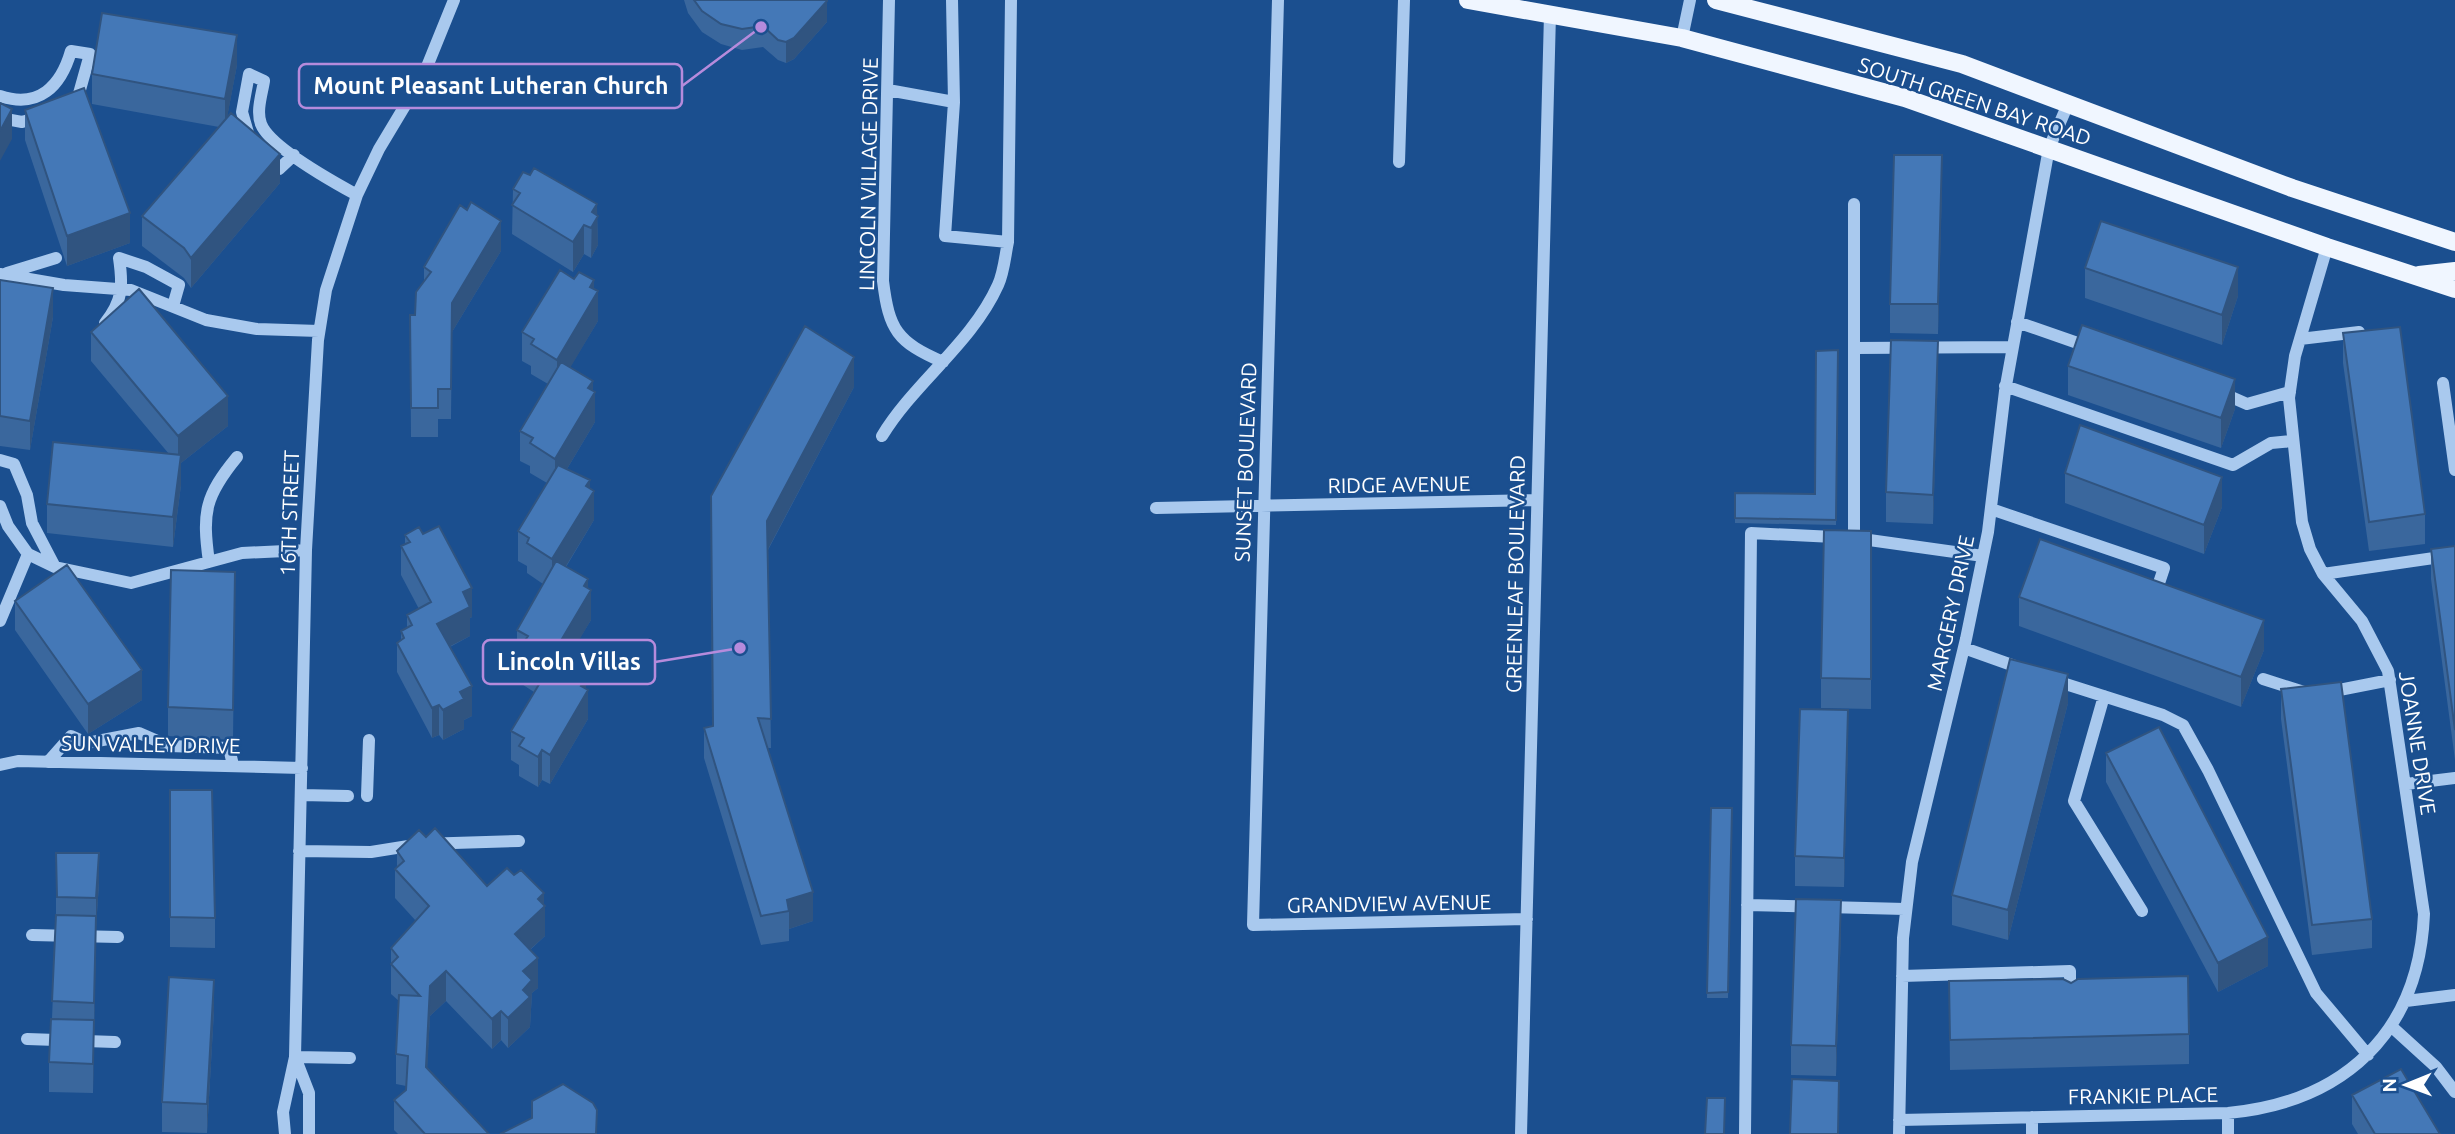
<svg xmlns="http://www.w3.org/2000/svg" width="2455" height="1134" font-family="Ubuntu,sans-serif">
<style>
.lines{fill:none;stroke-linecap:round;stroke-linejoin:round}
.minor{stroke:#a9c9ee;stroke-width:12}
.major{stroke:#f0f6ff;stroke-width:18}
.wall{fill:#3a679d}
.shaded-wall{fill:#305480}
.building{fill:#4478b7;stroke:#305480;stroke-width:2}
.labels{text-anchor:middle;dominant-baseline:central;stroke-width:5;stroke-linejoin:round;paint-order:stroke}
.street-label{font-size:21px;fill:#fff;stroke:#1b4f8f}
.leader{fill:none;stroke:#b68bdc;stroke-width:2.5}
.callout-dot{fill:#b68bdc;stroke:#1b4f8f;stroke-width:2.5}
.callout{fill:#1b4f8f;stroke:#b68bdc;stroke-width:2.5}
.callout-label{font-size:23px;text-anchor:middle;font-weight:bold;fill:#fff}
</style>
<rect width="100%" height="100%" fill="#1b4f8f"/>
<g class="lines">
<path class="minor" d="M889 0 883 281C889 330 897 342 943 362
M952 0 954 102 945 236 1008 242 1011 0
M1278 0 1253 925 1527 919
M1682 38 1690 0
M888 90 954 102
M0 96C39 109 61 86 71 51L90 54 78 97 74 101
M0 118 22 122 39 117
M251 143 242 112 249 74 264 81C262 94 256 111 261 124 270 147 335 183 357 195
M269 160 279 169 294 155
M1399 162 1404 0
M7 273 56 258
M0 274 64 285 131 290 206 320 257 329 319 331
M2017 322 2089 347
M105 323C123 301 123 285 119 258L146 267 179 285 173 306
M2300 339 2359 332
M1855 348 2012 347
M2443 383 2455 470
M2005 386 2233 465 2271 443 2292 441
M2222 393 2247 404 2290 392
M882 436C914 383 972 343 998 285 1004 272 1005 256 1008 242
M0 460 14 464 27 495 32 523 55 567
M0 506 8 526 28 554 55 567 131 583 242 553 306 550
M1156 508 1536 500
M1991 509 2164 568 2154 598
M1855 538 1983 556
M209 562C202 512 205 496 237 457
M2323 574 2455 555
M0 621 28 554
M1964 648 2023 669
M2263 679 2304 692
M2053 680 2163 715 2183 725 2208 770 2316 993 2368 1055
M2329 692 2390 680
M2104 696 2074 801 2142 911
M48 762 71 736 87 743 139 733 169 746 229 748 233 765
M0 765 18 761 302 768
M2406 784 2455 778
M301 795 348 796
M367 796 369 740
M299 851 371 852 421 844 519 841
M1747 905 1905 909
M32 935 118 937
M1902 976 2070 971V996
M2406 1001 2455 995
M2392 1027 2436 1067 2455 1092
M27 1039 115 1042
M295 1057 309 1093V1134
M295 1057 350 1058
M2228 1113V1134
M2032 1117V1134
M1899 1120 2228 1113C2344 1102 2419 1033 2424 914L2388 671 2362 621 2323 574 2310 549 2302 522 2289 398 2295 356 2327 247
M285 1134 283 1112 295 1057 306 550 318 340 326 290 357 195 379 149 424 74 454 0
M1521 1134 1550 14
M1745 1134 1751 533 1854 538V204
M1899 1134 1903 938 1912 862 1966 639 1988 532 2005 391 2049 148 2068 104"/>
<path class="major" d="M1468 0 1682 38 1905 98 2327 247 2455 289
M1716 0 1962 64 2292 188 2455 242
M2419 275 2455 271"/>
</g>
<path class="wall" d="M684 0H827V22L794 59 786 63 778 60 763 47 742 50 721 44 702 32 688 13Z
M237 65 227 117 280 183 191 288 184 278 142 246V216L219 127 92 104V74Z
M25 110 130 243 67 266 25 140Z
M1942 185 1938 334 1890 333V304Z
M513 189 597 215 598 245 591 258 584 254 573 272 512 234Z
M501 251 452 332 451 419H438V437H411L410 315H415L424 282V267Z
M2085 268 2238 296 2222 345 2085 298Z
M574 279 594 289 598 321 570 367 593 391 595 422 567 469 590 488 594 520 566 567 588 588 591 620 568 657 586 688 588 719 550 784 542 780 538 787 519 776V765L511 760V731L534 692 517 681V630L543 584 527 573V566L518 561V531L547 483 530 473V466L520 461V431L548 384 531 374V366L522 361V332Z
M0 280 53 317 30 450 0 446Z
M91 332 228 426 181 463V485L173 547 47 533V504L169 454 91 361Z
M2343 333 2425 514V544L2369 551 2343 363Z
M1838 350 1836 525 1735 523V493L1815 494Z
M2068 366 2235 409 2221 448 2068 395Z
M1938 371 1933 524 1886 522V492Z
M854 387 768 550 771 748H768L813 921 789 929V941L761 945 704 758V728L712 726 711 496Z
M2065 473 2222 507 2204 554 2065 503Z
M1871 531V709L1821 708V678Z
M405 535 472 617 470 618V636L450 647 472 716 464 720V729L443 740 439 735 432 738 397 672V643L401 640V631L407 628V615L419 609 401 575V546L405 544Z
M2455 546V760L2431 579V549Z
M235 572 233 740 168 736V707Z
M2019 597 2264 650 2241 707 2019 626Z
M15 601 142 700 88 734 15 630Z
M2281 689 2372 919V948L2312 955 2281 719Z
M2068 703 2008 940 1952 925V895Z
M1848 740 1844 887 1795 886V856Z
M2106 753 2268 966 2218 992 2106 782Z
M170 790 215 918V948L170 947Z
M1711 808H1732L1728 998H1707Z
M426 837 487 886 544 905 545 936 530 950 538 988 532 993 530 1027 508 1048 501 1040 492 1049 446 1001 430 1016 427 1068 489 1134H398L394 1130V1100L406 1090V1086L396 1084V1054L399 1001 391 994V948L416 921 395 898V869L397 867V851Z
M56 853 99 883 96 928 93 1093 49 1092V1062L52 1019 56 915Z
M1841 929 1836 1076 1791 1075V1045Z
M1949 981 2071 983 2189 1034V1064L1950 1070Z
M214 1010 207 1133 162 1132V1102Z
M2352 1095 2440 1134H2358L2352 1124Z"/>
<path class="shaded-wall" d="M827 1V22L794 59 786 63V42Z
M237 35V65L225 129V99Z
M12 109V139L0 161V131Z
M280 154V183L191 288V258Z
M1942 155V185L1938 334V304Z
M597 204 598 245 591 258 592 212Z
M130 213V243L67 266V236Z
M501 221V251L452 332 451 419 452 303Z
M584 225V254L573 272V242Z
M2238 267V296L2222 345V315Z
M594 280V298L598 291V321L557 390V360L590 287Z
M53 288V317L30 450V421Z
M1938 341V371L1933 524V495Z
M854 357V387L767 551V521Z
M2235 379V409L2221 448V418Z
M593 381V396L595 392V422L555 489V459L588 388Z
M228 396V426L181 463V485L173 547V517L178 465V436Z
M2222 477V507L2204 554V525Z
M590 480V497L594 491V520L552 589V559L586 486Z
M588 579V595L591 590V620L556 679V649Z
M472 588V617L470 618V636L437 653V624L463 592Z
M2264 620V650L2241 707V677Z
M578 664V694L574 673Z
M142 670V700L88 734V704Z
M2068 674V703L2008 940V910Z
M586 680V693L588 690V719L550 784V755L581 686Z
M472 686V716L464 720V729L443 740V710L460 692Z
M439 705V735L432 738V708Z
M1848 710V740L1844 887V858Z
M542 750V780L538 787V757Z
M99 853V883L96 928V898Z
M813 892V921L789 929V911L787 900Z
M544 893V908L545 906V936L515 963V934L538 899Z
M1841 900V929L1836 1076V1046Z
M96 916V945L94 1033V1003Z
M2268 937V966L2218 992V963Z
M538 958V988L532 993 530 1027 508 1048V1018L523 971Z
M446 971V1001L430 1016 426 1096V1067L430 986Z
M214 980V1010L207 1133V1104Z
M501 1011V1040L492 1049V1019Z
M94 1020V1050L93 1093V1064Z"/>
<path class="building" d="M694 0H827V1L794 38 786 42 778 40 763 26 742 29 721 24 702 11Z
M102 13 237 35 225 99 92 74Z
M84 88 130 213 67 236 25 110Z
M0 103 12 109 0 131Z
M231 113 280 154 191 258 184 248 142 216Z
M1894 155H1942L1938 304H1890Z
M534 168 597 204 592 212 598 216 591 228 584 225 573 242 512 205 520 193 513 189 523 172 530 175Z
M471 202 501 221 452 303 451 389H438V408H411L410 315H415L416 292 431 272 424 267 460 205 467 210Z
M2101 221 2238 267 2222 315 2085 268Z
M560 270 574 279 579 272 594 280 590 287 598 291 557 360 531 344 534 339 522 332Z
M0 280 53 288 30 421 0 416Z
M139 289 228 396 178 436 91 332Z
M2082 325 2235 379 2221 418 2068 366Z
M805 326 854 357 767 521 771 719 758 718 813 892 787 900 789 911 761 916 704 728 713 726 711 496Z
M2400 327 2425 514 2369 522 2343 333Z
M1891 340 1938 341 1933 495 1886 492Z
M1838 350 1836 520 1735 518V493L1815 494 1816 351Z
M561 362 593 381 588 388 595 392 555 459 530 443 533 438 520 431Z
M2080 425 2222 477 2204 525 2065 473Z
M53 442 181 455 173 517 47 504Z
M558 465 590 480 586 486 594 491 552 559 527 543 529 538 518 531Z
M439 526 472 588 463 592 470 607 437 624 472 686 460 692 464 699 443 710 439 705 432 708 397 643 404 638 401 631 412 625 407 615 431 602 401 546 410 542 405 535 419 527 423 534Z
M1824 530 1871 531V679L1821 678Z
M2040 539 2264 620 2241 677 2019 597Z
M2455 546V730L2431 549Z
M556 561 588 579 584 586 591 590 556 649 578 664 574 673 586 680 581 686 588 690 550 755 542 750 538 757 519 746 524 738 511 731 547 671 517 652 528 636 517 630Z
M67 565 142 670 88 704 15 601Z
M171 570 235 572 233 710 168 707Z
M2010 659 2068 674 2008 910 1952 895Z
M2341 682 2372 919 2312 925 2281 689Z
M1800 709 1848 710 1844 858 1795 856Z
M2159 727 2268 937 2218 963 2106 753Z
M170 790H212L215 918 170 917Z
M1711 808H1732L1728 992 1707 993Z
M435 828 487 886 507 868 514 875 521 870 544 893 538 899 545 906 515 934 538 958 523 971 532 980 523 990 530 997 508 1018 501 1011 492 1019 446 971 430 986 426 1067 489 1134H425L394 1100 406 1090 408 1056 396 1054 399 995 420 996 391 964 398 957 391 948 429 906 395 869 404 861 397 851 419 830 426 837Z
M56 853H99L96 898 57 897Z
M1796 899 1841 900 1836 1046 1791 1045Z
M56 915 96 916 94 1003 52 1001Z
M2188 976 2189 1034 1950 1040 1949 981 2063 979 2071 983 2078 979Z
M169 977 214 980 207 1104 162 1102Z
M51 1019 94 1020 93 1064 49 1062Z
M2401 1069 2440 1134H2375L2352 1095Z
M1792 1079 1839 1081 1838 1134H1790Z
M563 1084 593 1103 597 1110 596 1134H500L532 1118V1101Z
M1707 1098H1725L1724 1134H1705Z"/>
<g class="labels">
<g class="street-label">
<text transform="translate(1975 101) rotate(18)">SOUTH GREEN BAY ROAD</text>
<text transform="translate(868 174) rotate(-89)">LINCOLN VILLAGE DRIVE</text>
<text transform="translate(1245 462) rotate(-88)">SUNSET BOULEVARD</text>
<text transform="translate(1399 484) rotate(-1)">RIDGE AVENUE</text>
<text transform="translate(289 513) rotate(-88)">16TH STREET</text>
<text transform="translate(1515 574) rotate(-89)">GREENLEAF BOULEVARD</text>
<text transform="translate(1950 613) rotate(-78)">MARGERY DRIVE</text>
<text transform="translate(2418 743) rotate(81)">JOANNE DRIVE</text>
<text transform="translate(151 744) rotate(1)">SUN VALLEY DRIVE</text>
<text transform="translate(1389 903) rotate(-1)">GRANDVIEW AVENUE</text>
<text transform="translate(2143 1095) rotate(-1)">FRANKIE PLACE</text>
</g>
</g>
<path class="leader" d="M761 27L682 86M740 648L655 662"/>
<g class="callout-dot">
<circle cx="761" cy="27" r="7"/>
<circle cx="740" cy="648" r="7"/>
</g>
<g class="callout">
<rect x="299" y="64" width="383" height="44" rx="7"/>
<rect x="483" y="640" width="172" height="44" rx="7"/>
</g>
<g class="callout-label">
<text x="491" y="94">Mount Pleasant Lutheran Church</text>
<text x="569" y="670">Lincoln Villas</text>
</g>
<g transform="translate(2406 1085) rotate(269)" stroke="#1b4f8f" stroke-width="5" paint-order="stroke">
<path d="M0-5L12 26L0 18L-12 26Z" fill="#ffffff"/>
<text y="-10" font-size="19" font-weight="bold" text-anchor="middle" fill="#ffffff">N</text>
</g>
</svg>
